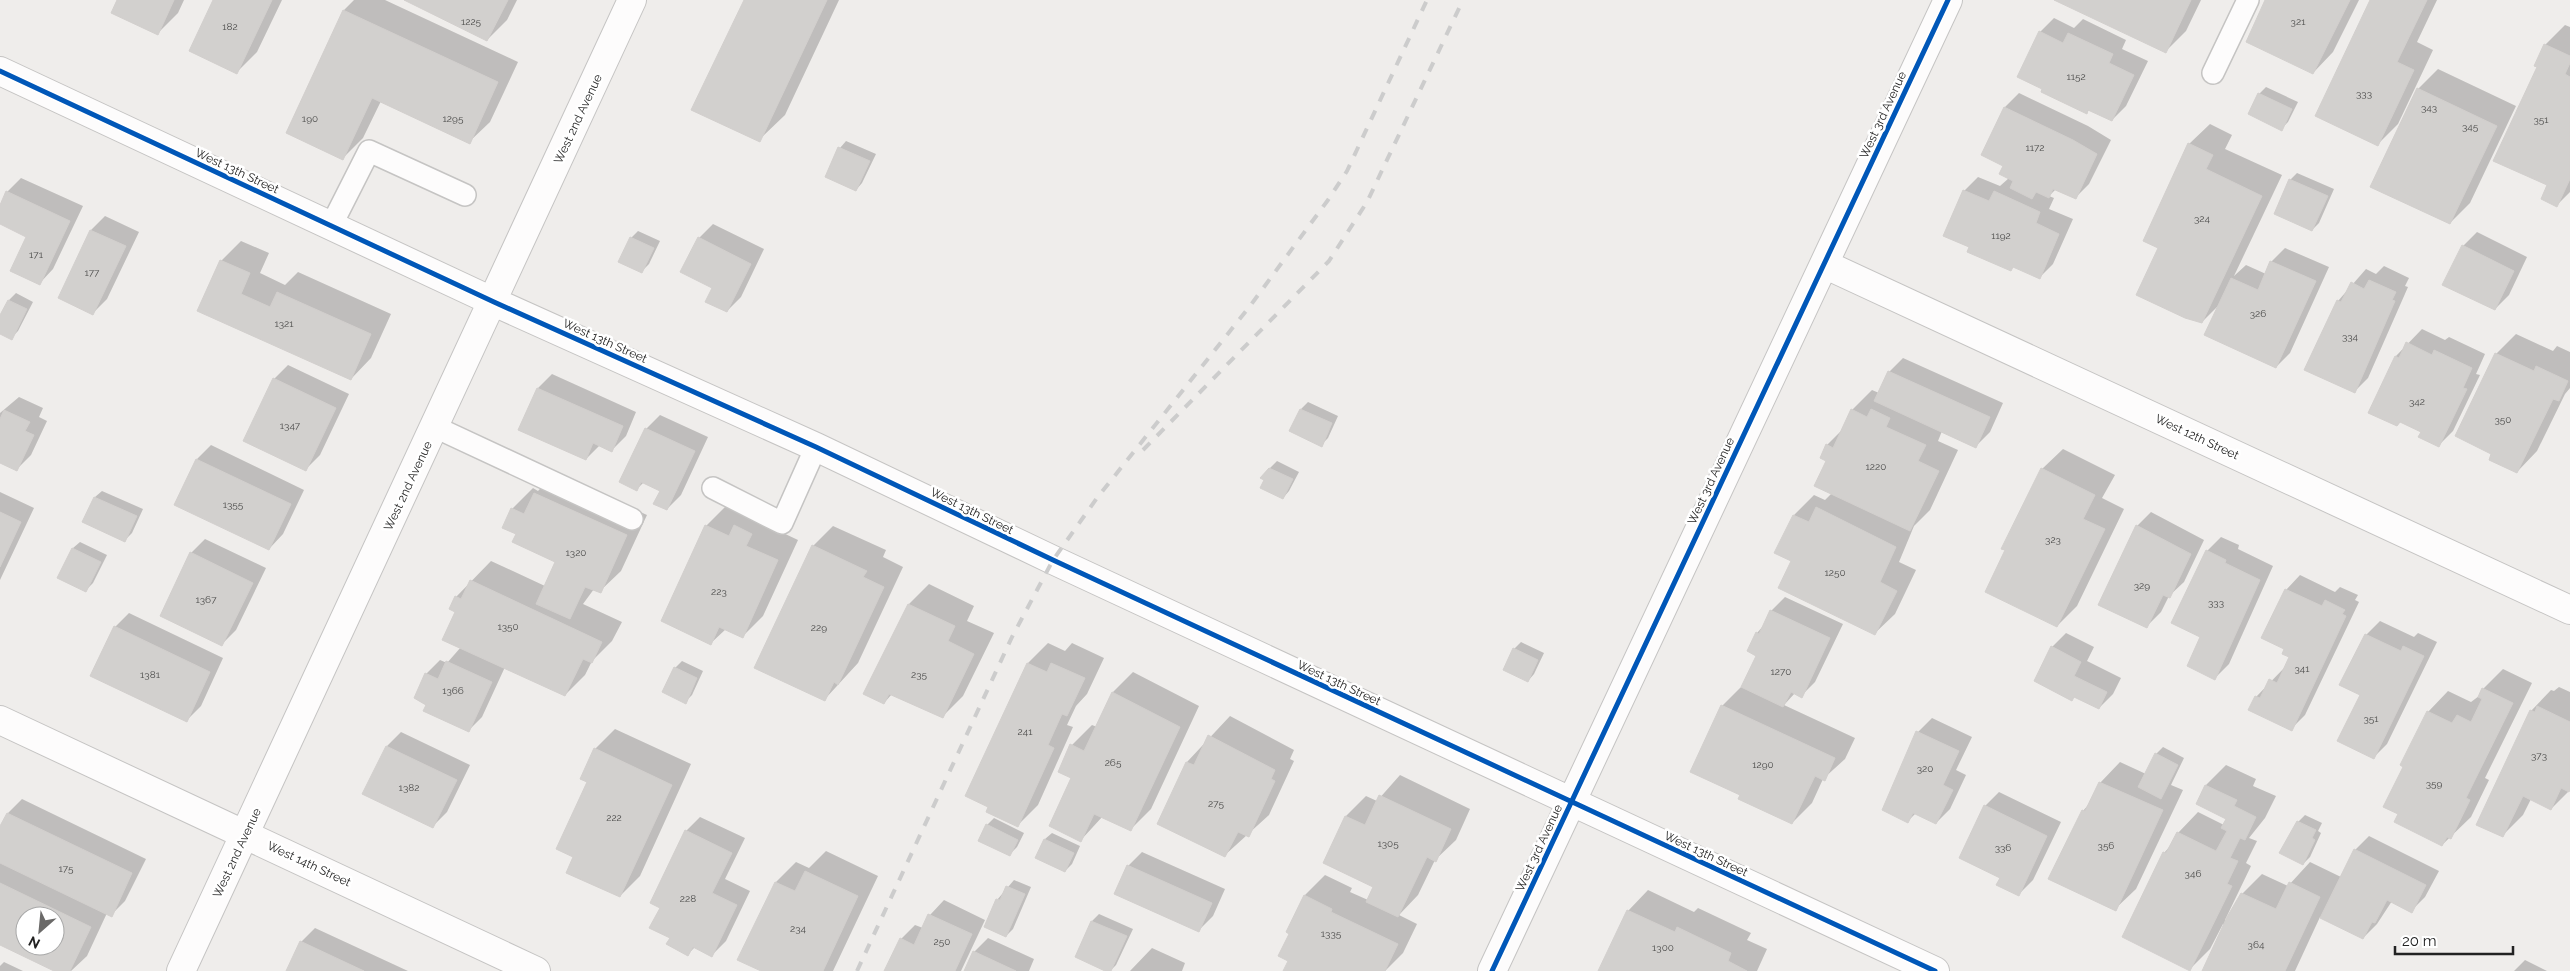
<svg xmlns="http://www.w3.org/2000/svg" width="2570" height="971" font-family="Raleway,sans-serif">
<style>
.shadow{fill:#0003;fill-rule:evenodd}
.building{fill:#d2d0ce;stroke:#d2cfcd;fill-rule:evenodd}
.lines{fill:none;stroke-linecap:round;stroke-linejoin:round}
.lane-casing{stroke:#c5c4c3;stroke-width:24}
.street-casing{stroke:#c5c4c3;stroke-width:30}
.lane{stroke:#fdfcfc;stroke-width:21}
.street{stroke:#fdfcfc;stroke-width:28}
.rail{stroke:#ccc;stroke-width:4;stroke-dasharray:10 10;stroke-linecap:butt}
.cycleway-casing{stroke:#fff;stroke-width:8}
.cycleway{stroke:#0057b8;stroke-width:5}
.labels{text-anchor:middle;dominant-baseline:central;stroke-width:5;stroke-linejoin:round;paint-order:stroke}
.number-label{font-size:10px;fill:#4e4e4d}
.street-label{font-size:12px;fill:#222;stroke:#fff}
</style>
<rect width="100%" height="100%" fill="#efedeb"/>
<path class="shadow" d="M118 0H184L178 13 158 33Z
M214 0H282L257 52 237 72Z
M354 0H385L518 62 490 122 469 142 381 101 363 138 343 158 287 132 344 10Z
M406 0H517L507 20 487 40Z
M745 0H839L785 115 759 140Z
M2057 0H2201L2186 31 2166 51Z
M2268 0H2359L2333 52 2313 73Z
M2371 0H2437L2417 42 2433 50 2398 124 2378 144Z
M2054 18 2074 28 2083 19 2126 40 2122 49 2148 61 2126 106 2112 120 2090 109 2086 113 2040 32Z
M2565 25 2570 27V192L2557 205 2549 185 2538 67 2545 45Z
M2438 69 2516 106 2470 203 2450 223 2418 89Z
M2266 87 2298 102 2288 122 2281 129 2259 94Z
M2019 93 2088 126 2111 140 2089 184 2075 198 2056 189 2049 196 2054 198 2049 209 2073 219 2053 264 2039 278 2014 266 2011 269 1971 246 1964 191 1978 177 2000 186 2009 178 2005 165 1982 155 2005 107Z
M2210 124 2232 135 2225 149 2282 175 2234 276 2246 265 2266 274 2271 262 2285 248 2329 267 2290 353 2276 367 2221 303 2202 322 2160 247 2189 144Z
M846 141 876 154 862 183 856 190 840 148Z
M2297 173 2334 189 2319 223 2312 230 2290 180Z
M21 178 83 206 53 269 39 284 28 236 0 223V208L7 192Z
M105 216 139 232 107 299 93 313 60 297 91 230Z
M713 224 764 249 741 297 727 311 714 287 699 238Z
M638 231 660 241 649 264 642 271 631 238Z
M2477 232 2527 257 2509 295 2495 309 2463 246Z
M241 241 269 253 260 273 285 285 298 272 391 314 371 358 351 379 199 311 221 261Z
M2384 266 2409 278 2405 286 2408 287 2368 378 2354 392 2338 301 2366 269 2376 274Z
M16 293 33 302 18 331 11 338 0 332V318L9 300Z
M2422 329 2445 340 2449 337 2485 354 2476 374 2480 375 2453 431 2439 445 2422 431 2401 421 2397 425 2370 412 2396 356Z
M2516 334 2553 351 2557 346 2570 352V388L2565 394 2537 451 2517 472 2493 454 2496 354Z
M1903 358 2003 403 1990 432 1976 446 1942 431 1938 441 1958 450 1930 510 1914 526 1899 562 1916 570 1895 614 1874 634 1793 561 1776 553 1794 515 1814 495 1825 500 1832 493 1827 445 1844 428 1852 410 1872 390 1879 393 1889 372Z
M288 365 349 394 320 455 306 469 274 379Z
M552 374 636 412 626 436 612 450 600 445 586 459 520 429 538 388Z
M19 397 43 408 39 417 47 421 31 455 17 469 0 461V413Z
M1308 402 1338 416 1328 438 1321 445 1291 430 1301 409Z
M660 415 708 437 681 495 667 509 662 490 644 482 637 489 646 429Z
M211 445 304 490 283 534 269 549 176 504 197 459Z
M2063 449 2115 475 2102 498 2124 509 2077 606 2057 626 2042 469Z
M1277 461 1299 472 1289 491 1283 498 1265 480 1264 474Z
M555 473 647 515 621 571 600 591 594 589 583 604 622 622 612 641 592 661 585 675 565 695 505 667 482 717 468 731 415 698 426 674 440 660 447 663 461 647 457 611 451 608 456 597 491 561 545 586 556 562 518 534 504 528 512 509 533 488 538 491Z
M102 491 143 509 132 533 125 540 84 521 95 497Z
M0 492 34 508 0 580Z
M726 506 798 540 763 616 743 636 726 629 711 643 706 526Z
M2151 512 2204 540 2184 582 2169 596 2161 612 2147 626 2137 526Z
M833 526 886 550 883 557 903 567 858 663 825 699 813 546Z
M2221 537 2239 545 2238 549 2273 566 2229 664 2215 678 2202 637 2207 551Z
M205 539 266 568 236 630 222 644 191 553Z
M80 542 107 555 93 583 86 590 59 577 73 548Z
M2300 575 2335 592 2340 587 2358 595 2355 600 2359 602 2305 715 2291 729 2256 697 2286 666 2290 656 2286 649V590Z
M929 584 974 606 967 621 994 633 963 696 943 716 892 694 884 703 865 694 909 604Z
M1785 597 1843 624 1815 682 1801 696 1795 693 1784 705 1855 738 1845 759 1823 779 1812 803 1792 823 1742 795 1722 706 1742 686 1758 655 1757 633 1764 625 1771 611Z
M129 613 223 658 201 706 187 720 115 627Z
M2380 621 2414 637 2418 633 2437 642 2387 744 2373 758 2362 694 2366 635Z
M2066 633 2094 647 2087 661 2121 678 2113 694 2099 708 2075 696 2072 699 2052 647Z
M1521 642 1544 653 1534 674 1528 681 1514 649Z
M1048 643 1065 651 1072 643 1104 658 1087 694 1076 706 1067 725 1073 727 1038 805 1018 825 1028 663Z
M682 661 703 671 692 695 685 702 675 668Z
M2503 669 2532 683 2485 778 2489 780 2471 817 2442 845 2400 814 2405 766 2428 712 2448 691 2471 702 2479 696 2483 689Z
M1133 672 1199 706 1151 809 1131 829 1103 816 1081 840 1073 778 1072 745 1092 725 1097 727 1113 692Z
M2559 687 2570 692V790L2551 809 2531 799 2523 815 2503 835 2531 711 2551 690 2554 691Z
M1230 716 1294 750 1290 759 1294 761 1269 815 1225 855 1158 824 1187 762Z
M1932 718 1972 737 1956 770 1966 775 1950 809 1936 823 1916 813 1908 821 1918 732Z
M615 729 691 764 640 876 620 896 574 857 595 749Z
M401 732 470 765 447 812 433 826 387 746Z
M2163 747 2184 758 2171 785 2183 790 2136 889 2115 909 2083 811 2089 804 2100 783 2120 762 2146 774 2156 754Z
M2226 765 2256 779 2253 786 2276 796 2265 818 2249 838 2257 841 2246 863 2251 866 2225 920 2226 921 2242 894 2262 874 2288 886 2310 862 2341 877 2355 850 2369 836 2439 871 2425 897 2411 911 2392 901 2377 924 2363 938 2320 917 2295 971H2203L2225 925 2223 924 2210 949 2190 969 2164 853 2172 844 2178 833 2198 812 2224 825 2228 818 2197 804 2206 785Z
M1400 775 1470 809 1456 840 1435 860 1418 895 1399 915 1417 924 1403 953 1385 971H1284L1290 960V933L1305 895 1325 875 1352 888 1350 892 1368 900 1375 887 1324 863 1346 816 1366 796 1377 801Z
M1999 792 2061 822 2033 880 2019 894 1985 806Z
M22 799 146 859 125 901 111 915 107 913 87 956 71 971H56L0 944V829L8 813ZM25 916H55V946H25Z
M2305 815 2322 823 2318 831 2321 833 2310 857 2303 864 2298 822Z
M700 817 745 838 725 879 750 891 726 941 712 955 695 947 688 954 671 937 661 907 686 831Z
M994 818 1024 833 1017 847 1010 854 987 825Z
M1052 833 1080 846 1072 864 1065 871 1037 857 1045 839Z
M826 851 878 876 833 971H764L739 959 776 882 796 862 809 868Z
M1142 852 1225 889 1213 916 1199 930 1128 866Z
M1014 880 1031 887 1013 929 1006 936 997 900Z
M1648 890 1694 912 1698 908 1751 933 1747 940 1767 949 1757 971H1599L1628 911Z
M944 900 985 920 961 971H886L901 939 915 925 923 928 930 915Z
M1099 914 1133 929 1116 965 1110 971 1076 957 1092 921Z
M315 928 408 971H287L301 942Z
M988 938 1034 959 1029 971H965L974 952Z
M1152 948 1185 963 1182 971H1130Z
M2525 960 2547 971H2514Z
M4 962 23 971H0V966Z"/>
<path class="building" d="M117 0H174L158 35 111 13Z
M213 0H272L237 74 189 51Z
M404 0H508L487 41Z
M744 0H827L760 142 691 110Z
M2054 0H2191L2166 53Z
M2265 0H2350L2313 74 2246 42Z
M2370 0H2427L2397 62 2414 70 2378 146 2315 116Z
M343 10 498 82 470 144 372 98 343 160 286 133Z
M2039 31 2063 43 2068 33 2113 54 2109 63 2134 75 2112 121 2088 110 2087 114 2041 92 2042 89 2017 77Z
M2544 44 2570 56V63L2565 74 2570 77V179L2557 207 2541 199 2547 185 2493 161 2537 67 2534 66Z
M2417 88 2497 126 2450 224 2370 187Z
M2258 93 2292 109 2282 131 2248 114Z
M2004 107 2073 140 2097 154 2076 199 2053 189 2049 198 2036 192 2032 199 2010 188 2013 181 1999 174 2003 166 1981 155Z
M2188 143 2213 155 2206 169 2262 196 2202 323 2185 318 2136 295 2158 248 2143 241Z
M838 147 870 161 856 191 825 177Z
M2289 179 2328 196 2312 231 2274 214Z
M1963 190 1989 201 1994 191 2040 212 2036 223 2059 234 2040 279 2013 267 2011 271 1967 252 1969 247 1943 236Z
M6 191 70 221 40 285 10 271 26 237 0 224V205Z
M90 230 126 246 93 315 58 298Z
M630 237 654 248 642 273 618 262Z
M698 237 751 264 727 312 705 302 712 288 680 272Z
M2462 245 2514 271 2495 310 2442 285Z
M220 260 250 273 241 294 270 307 277 292 371 334 351 380 197 311Z
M2270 261 2316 281 2276 368 2204 335 2231 278 2258 290Z
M2369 280 2396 292 2392 300 2395 301 2355 393 2304 370 2337 300 2341 302 2351 282 2364 289Z
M8 300 27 309 12 340 0 334V315Z
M2406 342 2432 355 2434 350 2472 368 2463 388 2467 389 2439 447 2418 437 2421 432 2400 422 2397 426 2368 413 2395 356 2399 358Z
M2495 353 2534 371 2536 366 2568 381 2559 401 2553 399 2517 473 2489 460 2491 454 2455 436Z
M1888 371 1990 417 1976 448 1874 401Z
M273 378 336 408 306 471 243 441Z
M537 388 623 426 612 452 593 443 586 460 518 430Z
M1300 409 1332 423 1322 447 1289 431Z
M1851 409 1867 417 1871 409 1890 418 1886 427 1926 445 1918 461 1939 471 1910 531 1814 486 1826 461 1820 458 1826 444 1833 448Z
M4 410 30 422 25 431 34 435 17 471 0 463V419Z
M645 428 695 451 667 510 653 504 660 491 641 482 637 491 619 482Z
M196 459 291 504 269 550 174 505Z
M1269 468 1293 479 1283 499 1260 488 1264 480 1260 478Z
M2041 468 2095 495 2083 519 2105 529 2057 627 1985 592 2005 550 2001 549Z
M534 493 627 535 601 593 585 587 570 619 536 604 555 562 512 542 516 534 502 528 511 508 524 514Z
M94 497 137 516 125 542 82 522Z
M1816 507 1896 547 1880 582 1897 591 1875 635 1778 588 1791 561 1774 553 1793 515 1809 522Z
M0 512 21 522 0 567Z
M705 525 729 536 734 525 752 534 746 546 778 560 743 638 719 627 711 645 661 621Z
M2136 525 2191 554 2170 598 2163 595 2147 628 2098 605Z
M812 545 867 571 863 577 884 587 838 685 834 682 825 701 754 668Z
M72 548 101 562 86 592 57 578Z
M2206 550 2226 560 2225 563 2260 580 2215 680 2187 666 2200 637 2171 623Z
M190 552 253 583 222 646 160 616Z
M470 580 602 642 592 663 583 659 565 696 442 640 455 612 449 609 455 596 461 599Z
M2285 589 2322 606 2325 600 2345 610 2342 614 2346 616 2292 731 2248 710 2255 696 2260 698 2269 679 2277 683 2289 657 2282 654 2284 649 2261 638Z
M908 604 955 626 948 641 974 654 943 718 889 694 884 704 863 694Z
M1770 610 1830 638 1802 698 1791 692 1783 707 1741 687 1756 656 1747 651 1756 632 1759 634Z
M114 626 210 672 187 722 90 676Z
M2365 634 2401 651 2403 646 2424 656 2374 759 2337 741 2360 695 2339 685Z
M2051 646 2081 662 2074 676 2107 692 2099 709 2074 697 2072 701 2034 681Z
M1513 648 1538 660 1528 682 1503 670Z
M446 661 492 682 469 732 423 711 426 705 414 698 425 673 438 679Z
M1027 663 1047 672 1051 663 1085 678 1067 716 1062 714 1048 745 1054 748 1018 827 986 812 988 807 965 796Z
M674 667 697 678 686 704 662 692Z
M2482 688 2513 703 2466 798 2470 800 2451 839 2447 837 2442 846 2394 822 2398 814 2383 807 2403 767 2400 765 2427 711 2452 723 2457 715 2471 722 2482 699 2478 697Z
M1112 692 1180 727 1131 831 1094 814 1081 842 1049 826 1071 778 1058 772 1070 744 1084 751Z
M1721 705 1835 758 1825 781 1815 776 1792 824 1738 799 1740 795 1690 772Z
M2537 706 2570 722V790L2569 792 2561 788 2551 810 2523 796 2503 837 2476 825 2530 710 2535 712Z
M1916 731 1959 751 1943 785 1953 790 1936 824 1913 813 1908 823 1882 810Z
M1208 735 1275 770 1271 779 1275 781 1249 837 1238 832 1225 857 1157 824 1186 762 1194 765Z
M386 746 457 780 433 828 362 794Z
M594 748 672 785 620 897 566 873 573 857 556 849 587 782 580 779Z
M2155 753 2178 765 2161 799 2138 787Z
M2099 782 2163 810 2116 911 2048 879 2082 810 2085 811Z
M2205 785 2237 800 2234 806 2256 817 2245 840 2240 838 2230 858 2238 861 2227 884 2232 886 2190 971 2122 937 2163 852 2166 853 2177 832 2216 851 2227 831 2221 828 2226 819 2196 804Z
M1379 795 1451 829 1436 862 1427 857 1398 917 1366 902 1373 887 1323 863 1345 816 1365 825Z
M1984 805 2047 836 2019 896 1996 885 2000 878 1959 858Z
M7 813 132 873 112 917 0 863V826Z
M2297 821 2316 830 2312 838 2315 840 2303 865 2279 853Z
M986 824 1018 840 1010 856 978 841Z
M685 830 732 853 712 893 737 905 712 957 693 947 688 956 666 944 670 938 649 928 660 908 650 903Z
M1044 839 1074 853 1065 872 1035 858Z
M2354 849 2426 885 2412 913 2387 900 2375 923 2372 922 2363 939 2320 918Z
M1127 865 1212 903 1199 932 1114 894Z
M805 871 858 896 823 971H761L737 960 775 882 795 891Z
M2289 882 2320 897 2285 971H2202L2227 917 2241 893 2276 909Z
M0 883 91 927 70 971H54L0 945ZM25 916H55V946H25Z
M1006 886 1025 894 1006 937 984 927 996 899 1000 900Z
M1304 895 1332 909 1331 912 1398 944 1385 971H1283L1288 961 1278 956 1289 934 1286 932Z
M1627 910 1675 932 1677 927 1731 953 1728 961 1747 971H1598Z
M928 914 972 934 955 971H884L900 938 914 945Z
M1091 921 1127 936 1111 971H1105L1075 957Z
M300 941 364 971H286Z
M973 951 1016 971H964Z"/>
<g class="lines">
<g class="lane-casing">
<path id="lane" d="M2213 73 2248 0
M331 226 369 151 465 195
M435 427 632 519
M713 488 782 523 816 447"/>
</g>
<g class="street-casing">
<path id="street" d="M0 71 494 302 816 447 1053 560 1935 971
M1824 264 2570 610
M0 720 536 971
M181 971 632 0
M1492 971 1948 0"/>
</g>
<use href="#lane" class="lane"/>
<use href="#street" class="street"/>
<path class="rail" d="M1143 450 1329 261 1367 202 1463 0
M857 971 1012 637 1053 560 1097 498 1250 306 1328 200 1347 171 1427 0"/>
<g class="cycleway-casing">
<path id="cycleway" d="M0 71 494 302 816 447 1053 560 1935 971
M1492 971 1948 0"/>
</g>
<use href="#cycleway" class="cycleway"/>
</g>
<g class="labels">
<g class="number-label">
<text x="471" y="21">1225</text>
<text x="2298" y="21">321</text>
<text x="230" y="26">182</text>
<text x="2076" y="76">1152</text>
<text x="2364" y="93">333</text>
<text x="2429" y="107">343</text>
<text x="310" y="118">190</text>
<text x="453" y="118">1295</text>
<text x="2541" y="119">351</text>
<text x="2470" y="126">345</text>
<text x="2035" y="147">1172</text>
<text x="2202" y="218">324</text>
<text x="2001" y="235">1192</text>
<text x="36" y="254">171</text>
<text x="92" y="272">177</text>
<text x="2258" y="313">326</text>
<text x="284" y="323">1321</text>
<text x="2350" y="336">334</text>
<text x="2417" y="401">342</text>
<text x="2503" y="419">350</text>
<text x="290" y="425">1347</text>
<text x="1876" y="466">1220</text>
<text x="233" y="504">1355</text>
<text x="2053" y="539">323</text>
<text x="576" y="552">1320</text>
<text x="1835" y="572">1250</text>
<text x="2142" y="585">329</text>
<text x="719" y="591">223</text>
<text x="206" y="599">1367</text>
<text x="2216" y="602">333</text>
<text x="508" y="626">1350</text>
<text x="819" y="627">229</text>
<text x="2302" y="668">341</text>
<text x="1781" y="671">1270</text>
<text x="150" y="674">1381</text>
<text x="919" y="674">235</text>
<text x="453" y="690">1366</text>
<text x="2371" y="718">351</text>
<text x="1025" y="731">241</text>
<text x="2539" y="755">373</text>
<text x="1113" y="762">265</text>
<text x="1763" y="764">1290</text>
<text x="1925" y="768">320</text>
<text x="2434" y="783">359</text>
<text x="409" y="787">1382</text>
<text x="1216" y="803">275</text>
<text x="614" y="817">222</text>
<text x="1388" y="843">1305</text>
<text x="2106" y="845">356</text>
<text x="2003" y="847">336</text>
<text x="66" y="868">175</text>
<text x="2193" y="873">346</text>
<text x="688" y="898">228</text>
<text x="798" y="928">234</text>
<text x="1331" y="933">1335</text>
<text x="942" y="941">250</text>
<text x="2256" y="944">364</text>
<text x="1663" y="947">1300</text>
</g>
<g class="street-label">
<text transform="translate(1883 115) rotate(-65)">West 3rd Avenue</text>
<text transform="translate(578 119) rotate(-65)">West 2nd Avenue</text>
<text transform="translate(237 171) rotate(25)">West 13th Street</text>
<text transform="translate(605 341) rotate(24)">West 13th Street</text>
<text transform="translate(2197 437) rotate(25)">West 12th Street</text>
<text transform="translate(1711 481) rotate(-65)">West 3rd Avenue</text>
<text transform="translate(408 486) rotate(-65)">West 2nd Avenue</text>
<text transform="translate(972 511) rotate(26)">West 13th Street</text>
<text transform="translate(1339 683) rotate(25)">West 13th Street</text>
<text transform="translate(1539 848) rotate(-65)">West 3rd Avenue</text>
<text transform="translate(237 853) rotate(-65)">West 2nd Avenue</text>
<text transform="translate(1706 854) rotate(25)">West 13th Street</text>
<text transform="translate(309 864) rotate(25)">West 14th Street</text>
</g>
</g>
<g transform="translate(40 931) rotate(207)"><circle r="24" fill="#ffffff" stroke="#a7a7a7"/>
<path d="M0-4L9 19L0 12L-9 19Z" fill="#6a6968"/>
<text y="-8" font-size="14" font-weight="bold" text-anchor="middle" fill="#222222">N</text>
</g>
<path d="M2395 946v8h118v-8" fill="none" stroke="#222222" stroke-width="2.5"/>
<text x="2402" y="946" font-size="15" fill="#222222" stroke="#ffffff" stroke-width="4" paint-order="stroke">20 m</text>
</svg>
